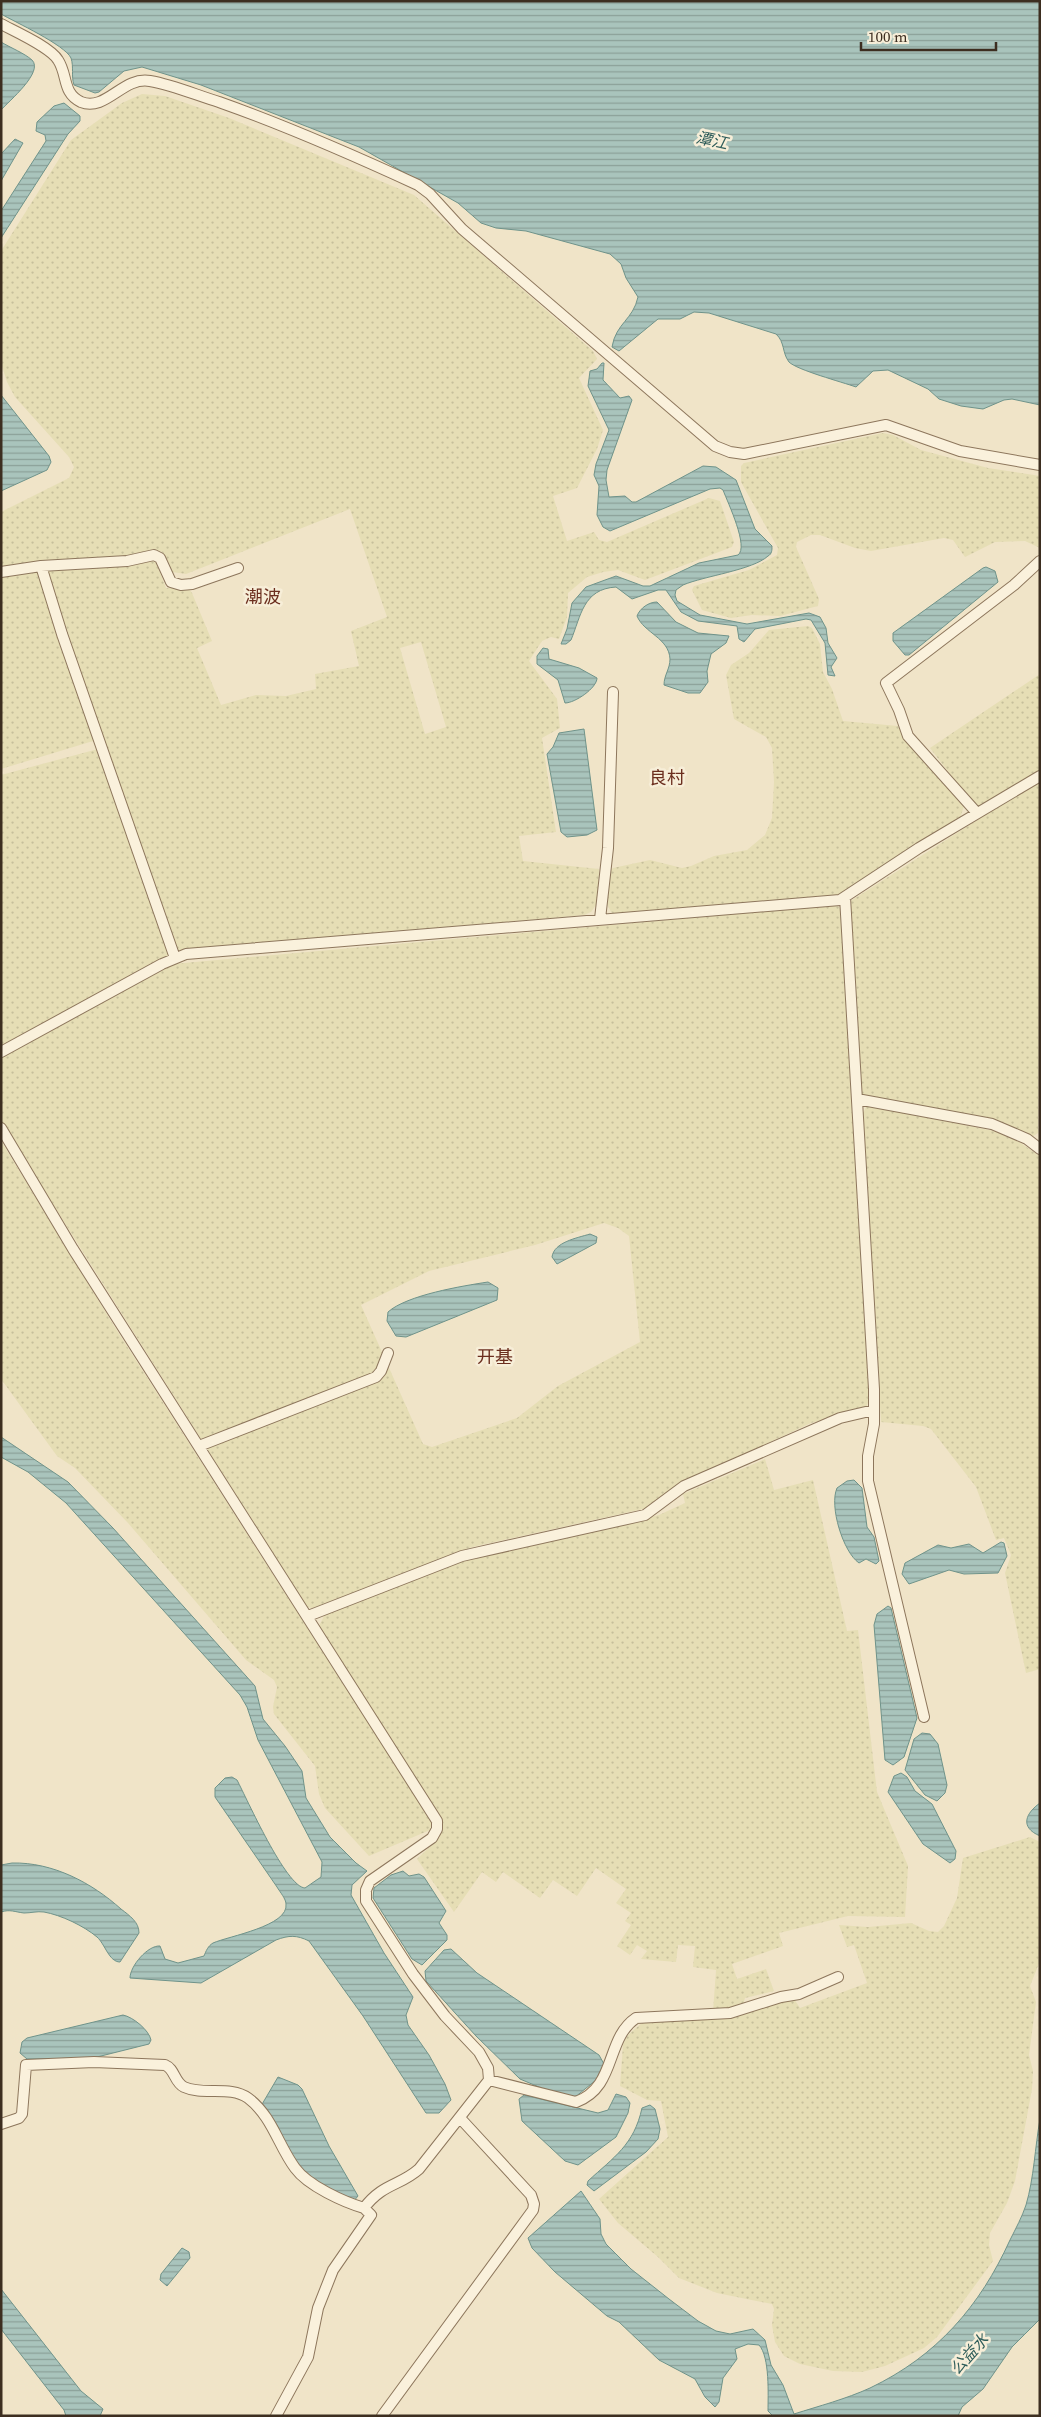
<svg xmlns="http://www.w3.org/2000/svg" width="1041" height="2417" font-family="'Source Serif 4','Noto Sans SC',serif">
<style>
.farmland{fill:url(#farmland-dots);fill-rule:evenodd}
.water{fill:url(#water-rules);stroke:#6f938a}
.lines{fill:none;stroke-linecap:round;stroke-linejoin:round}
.minor-casing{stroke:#8d765c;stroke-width:12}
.minor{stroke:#faf1dc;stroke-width:10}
.labels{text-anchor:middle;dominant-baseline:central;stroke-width:5;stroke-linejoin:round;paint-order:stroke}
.water-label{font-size:16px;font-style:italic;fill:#2f5d5a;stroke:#f7eed8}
.quarter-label{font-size:18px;fill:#6b2e1e;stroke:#f7eed8}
</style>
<defs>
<pattern id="farmland-dots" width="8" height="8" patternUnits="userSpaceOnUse" patternTransform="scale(1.25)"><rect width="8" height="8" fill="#e6deb5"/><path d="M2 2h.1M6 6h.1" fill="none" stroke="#c6bf9b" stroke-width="1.8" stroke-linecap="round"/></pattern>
<pattern id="water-rules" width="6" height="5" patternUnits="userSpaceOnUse" patternTransform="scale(1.25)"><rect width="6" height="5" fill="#a9c4bc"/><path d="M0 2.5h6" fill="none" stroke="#8ba098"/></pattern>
</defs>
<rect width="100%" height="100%" fill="#f0e4c8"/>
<path class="farmland" d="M142 94 165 96 229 118 414 195 593 351 597 359 579 378 603 430 597 449 577 488 553 496 567 541 594 532 599 540 607 542 709 498 720 501 734 542 732 547 645 580 618 570 603 572 587 577 568 593 567 617 559 639 551 637 542 641 529 661 557 699 560 728 542 738 556 832 519 836 523 861 599 869 598 902 591 912 584 915 181 952 175 948 103 738 1 769V577L148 559 156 562 166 588H188L192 593 212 641 197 648 221 705 256 695 286 696 316 689 315 674 359 666 351 631 387 617 350 509 186 574 172 572 162 552 156 550 131 556 1 568V512L69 478 74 467 69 457 15 397 7 382 1 363V251L71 140 122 103ZM421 642 446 727 425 734 400 648Z
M883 433 893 435 921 450 988 468 1040 476V548L1025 541 995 542 965 557 953 540 944 538 871 551 855 548 820 535H811L797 542 796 547 819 599 818 606 780 616 752 615 731 618 702 610 692 590 694 586 749 570 777 555 778 548 741 482V466L744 463Z
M808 626 812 628 820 644 823 672 832 689 843 721 898 726 904 737 964 806 960 818 841 895 618 916 611 912 607 904 609 872 613 868 650 860 682 868 691 866 714 856 747 850 765 835 772 818 774 782 772 748 766 737 734 719 726 675 731 665 749 653 769 630Z
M1040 674V773L977 809 930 748Z
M98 749 169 953 167 957 1 1047V775Z
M1040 780 1038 1133 1032 1137 1002 1123 862 1095 849 902Z
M836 905 843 910 871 1394 866 1408 811 1423 678 1485 652 1507 472 1547 313 1608 307 1607 1 1122V1058L173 964ZM604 1223 618 1228 629 1236 640 1342 558 1386 517 1418 432 1447 423 1444 361 1305 429 1271 535 1245Z
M870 1106 999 1132 1007 1134 1040 1156V1669L1026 1673 1005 1573 1011 1555 1004 1538 996 1540 976 1487 931 1429 923 1426 881 1422 861 1117 866 1107Z
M1 1141 114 1326 432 1823 430 1830 369 1856 325 1808 319 1794 315 1766 274 1714 273 1707 277 1687 274 1680 246 1660 128 1523 75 1468 57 1456 1 1379Z
M765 1459 774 1490 813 1480 847 1631 858 1630 877 1792 908 1866 905 1917 848 1916 779 1933 783 1946 732 1964 737 1979 766 1969 774 1991 745 1998 743 2005 713 2012 716 1970 693 1967 695 1946 678 1945 676 1962 641 1959 647 1951 637 1945 630 1955 617 1946 631 1925 625 1921 631 1913 616 1903 626 1889 596 1868 577 1896 553 1880 540 1898 503 1872 496 1882 482 1872 454 1912 417 1859 440 1837 441 1817 318 1628 325 1614 476 1556 659 1515 685 1503 683 1494Z
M1030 1837 1040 1842V1961L1030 1986 1036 2002 1029 2055 1033 2071 1032 2089 1015 2181 1007 2203 990 2233 989 2245 993 2261 937 2337 924 2348 885 2366 862 2372 833 2371 800 2364 784 2356 775 2342 772 2325 774 2309 772 2304 717 2293 679 2278 658 2257 618 2223 599 2199 668 2137 661 2101 647 2100 620 2086 623 2045 627 2036 644 2021H687L734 2015 794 1999 800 2008 867 1983 854 1945 847 1947 839 1925 868 1927 911 1923 929 1931 938 1932 944 1926 957 1898 963 1858Z"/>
<path class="water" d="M1 1H1040V405L1012 399 1004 400 983 409 961 406 939 399 928 389 888 370 873 371 856 387C842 382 797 370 789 362 782 353 785 342 776 334L709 313 694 312 680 319H658L619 351 612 347C616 323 633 320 638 297L626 278 621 264 610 254 526 231 496 228 481 223 458 203 359 147 201 85 142 67 124 71 99 92 95 93 74 85C71 76 74 67 71 58 65 45 15 22 1 14Z
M1 42C11 48 24 53 32 60 44 72 9 101 1 110Z
M64 103 80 116V121L68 134 1 238V211L46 141 45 135 36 131 37 122 54 106Z
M15 139 23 143 1 181V154Z
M602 363H604L603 380 620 398 629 396 632 400 607 470 606 480 609 497 625 496 632 502H636L703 466 716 467 736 480 755 529 772 546C772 550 772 554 768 556 753 570 704 576 683 585L676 590 675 595 677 601 700 615 747 624 809 613 820 617 826 628 828 643 837 658 831 667 835 676 828 675 825 643 811 620 806 619 755 629 744 642 739 639 737 626 698 621 681 612 666 590H658L632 599 616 587C583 589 581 616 571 640L566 644H561L567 629 572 603 586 587 616 576 643 586H650L699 563 738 555C749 547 728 503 723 490L720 488 710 489 610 531 603 527 597 515 599 486 594 475 596 464 609 430 588 386 590 371 597 369Z
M1 395 49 456 51 462 47 470 1 491Z
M986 567 995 571 998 582 909 655H905L893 641V633L983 568Z
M657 602 676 622 698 633 729 636 726 643 711 654 707 671 708 682 700 693H688L664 685C664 675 670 669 670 659 669 638 644 633 637 616 640 608 649 602 657 602Z
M543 648 548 649 549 659 579 668 597 678C597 688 575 703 565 703L558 680 537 664V656Z
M584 729 597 830 587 835 567 837 561 832 547 754 553 747 559 733Z
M590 1234 597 1237 596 1243 557 1264 552 1257C554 1242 577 1238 590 1234Z
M488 1282 498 1288 497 1300 406 1337 396 1336 387 1321 388 1312C407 1295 462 1286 488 1282Z
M1 1437 68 1482 113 1528 255 1686 263 1719 285 1746 302 1771 306 1798 330 1837 356 1863 367 1871 352 1885 351 1895 384 1953 413 1997 406 2015 408 2025 429 2055 445 2084 451 2100 439 2113H426L363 2016 309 1941C297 1935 289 1935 276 1940L201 1983 130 1978C130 1966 148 1945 160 1946L165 1959 178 1963 204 1956C206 1951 208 1946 213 1943 229 1936 289 1926 286 1904 286 1899 280 1892 277 1887L215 1797V1788L225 1778 232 1777 237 1780C247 1799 286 1887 305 1888L321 1877 322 1862 258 1740 247 1707 240 1695 66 1503 28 1472 1 1457Z
M854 1480 862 1488 867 1527 874 1537 879 1561 876 1564 866 1559 859 1563C843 1552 829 1506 837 1488L847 1481Z
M1001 1542 1004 1543 1007 1556 998 1573 964 1574 949 1570 909 1584 902 1574 905 1563 938 1545 951 1548 969 1544 983 1553Z
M888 1606 891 1608 917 1718 904 1757 893 1765 885 1760 874 1625 877 1614Z
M922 1733 930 1734 938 1744 947 1785 945 1793 937 1801 925 1795 905 1770 914 1739Z
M901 1773 907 1777 915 1791 932 1804 956 1851 955 1859 950 1863 923 1844 888 1792 894 1776Z
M1040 1803V1836C1019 1827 1026 1813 1040 1803Z
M12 1863C53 1862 92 1883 121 1909 130 1916 139 1922 139 1933L120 1962C109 1962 105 1944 97 1937 84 1926 61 1915 44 1912 37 1911 31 1913 24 1913 15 1912 10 1909 1 1912V1865Z
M403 1871 409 1876 419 1874 424 1877 446 1911 439 1923 447 1935V1940L422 1965 412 1959 373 1898 374 1888 391 1875Z
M451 1949 477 1973 599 2055 604 2064 596 2080 574 2098 560 2096 520 2079 476 2036 426 1981 425 1971 444 1950Z
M123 2015C133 2017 149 2030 151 2040L149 2044 93 2058 27 2059 20 2053 22 2042 27 2038Z
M278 2077 298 2085 302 2089 329 2146 358 2196 353 2202 306 2175 296 2165 277 2125 261 2106Z
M616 2094 626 2097 630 2103 628 2113 616 2137 578 2165 565 2161 522 2121 519 2099 524 2095 598 2113 608 2110Z
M650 2105 655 2109 660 2129 658 2139 646 2152 594 2191 587 2185 588 2181C614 2157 634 2145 642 2108Z
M1040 2119V2319L1012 2347 983 2389 962 2407 958 2416H773L768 2411C768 2395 770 2357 759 2345L748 2344 735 2349 737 2359 723 2378 719 2402 715 2407 705 2397 695 2379 659 2360 619 2322 607 2316 555 2272 532 2248 528 2238 581 2191 600 2219 601 2234 606 2244 631 2269 669 2299 698 2321 716 2331 730 2334 753 2329 765 2340 771 2365 783 2385 794 2414C819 2406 846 2399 870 2388 937 2356 980 2306 1010 2240 1016 2228 1022 2217 1026 2205 1034 2178 1035 2147 1040 2119Z
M182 2248 189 2252 190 2258 167 2286 160 2280 161 2274Z
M1 2289 81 2391 103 2409 100 2416H66L64 2410 1 2329Z"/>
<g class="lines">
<g class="minor-casing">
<path id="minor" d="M1 24C16 32 50 47 58 60 68 75 62 93 81 102 106 112 123 76 150 81 173 85 196 95 219 102 287 126 353 155 418 185L430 194 462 229 715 446 730 452 744 454 886 425 960 451 1040 465
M41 566 62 634 175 958
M1 572 41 566 127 561 154 555 160 558 171 582 181 585 192 584 238 568
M977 813 908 736 899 710 886 683 1014 585 1040 561
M845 897 874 1389V1424L868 1456V1481L924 1717
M600 919 608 848 613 692
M1 1052 162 964 186 954 840 900 919 848 1040 776
M857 1099 992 1124 1027 1139 1040 1149
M1 1128 73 1249 437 1821V1829L432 1838 370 1881 366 1890V1901L413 1974 445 2016 479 2052 488 2068 489 2080 419 2169C400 2186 383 2183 364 2208L371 2215 333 2270 318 2308 308 2357 276 2416
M199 1446 376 1377 381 1371 388 1353
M308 1616 462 1556 645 1515 684 1486 840 1418 874 1410
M489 2080 576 2102C617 2087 605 2039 636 2018L730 2013 781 1997 799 1994 838 1977
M1 2124 19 2118 22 2114 26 2065 94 2062 165 2065C175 2069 174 2082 184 2087 203 2096 230 2085 248 2098 272 2116 278 2145 295 2168 308 2186 344 2202 364 2208
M382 2416 533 2210 534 2204 531 2195 460 2118"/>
</g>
<use href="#minor" class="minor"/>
</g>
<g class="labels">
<g class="water-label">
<text transform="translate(712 140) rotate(12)">潭江</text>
<text transform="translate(969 2354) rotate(-48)">公益水</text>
</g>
<g class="quarter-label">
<text x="263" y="596">潮波</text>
<text x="667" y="777">良村</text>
<text x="495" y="1356">开基</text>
</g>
</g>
<rect width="1041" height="2417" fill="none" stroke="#3d2e20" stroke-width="5"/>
<path d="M861 42v8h135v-8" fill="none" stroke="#3d2e20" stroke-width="2.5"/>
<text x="868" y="42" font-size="15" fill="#3d2e20" stroke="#f7eed8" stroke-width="4" paint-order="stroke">100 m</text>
</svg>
